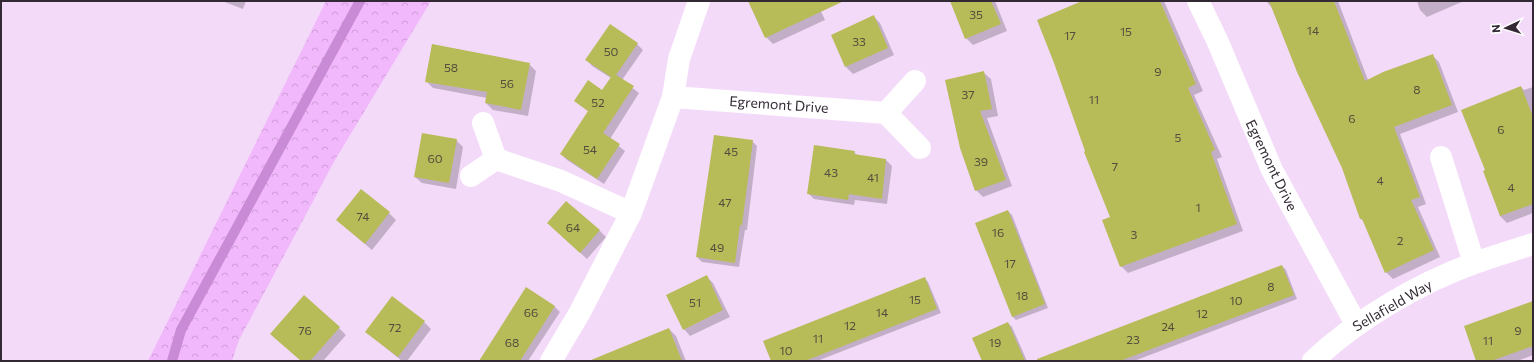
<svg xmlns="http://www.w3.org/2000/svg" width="1534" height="362" font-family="Commissioner,sans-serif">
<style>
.forest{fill:url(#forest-crowns)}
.shadow{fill:#0003}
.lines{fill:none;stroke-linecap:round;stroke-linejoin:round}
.stream{stroke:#c98bd5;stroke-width:10}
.building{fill:#b7bc58}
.minor{stroke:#fff;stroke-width:22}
.labels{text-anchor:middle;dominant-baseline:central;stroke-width:3;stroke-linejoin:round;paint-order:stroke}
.number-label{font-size:12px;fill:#544e3e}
.street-label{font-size:14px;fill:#332935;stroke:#fff}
</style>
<defs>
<pattern id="forest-crowns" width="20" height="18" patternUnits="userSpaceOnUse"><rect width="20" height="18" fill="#f1b8fc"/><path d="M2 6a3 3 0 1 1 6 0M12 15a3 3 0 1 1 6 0" fill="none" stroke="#cf9ed9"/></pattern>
</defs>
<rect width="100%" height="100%" fill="#f4daf9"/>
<path class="forest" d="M326 1H431L335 160 239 340 232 361H148Z"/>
<path class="shadow" d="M222 1H246L243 9Z
M766 1H816L825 20 773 44 766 37Z
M963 1H995L1007 31 973 45 966 38Z
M1084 1H1164L1203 91 1194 95 1222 157 1217 159 1243 231 1128 273 1121 266 1111 218Z
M1266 1H1338L1368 80 1432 55 1439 62 1458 112 1400 134 1426 204 1418 207 1440 257 1393 279 1386 272 1364 221 1361 219 1343 168 1274 10Z
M1417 1H1464L1427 17 1420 10Z
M873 16 880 23 894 55 853 74 846 67 832 36Z
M637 44 643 50 622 80 639 93 610 139 625 151 604 184 567 160 561 154 589 112 575 101 603 91 611 78 592 66 586 59Z
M529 64 536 71 528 116 493 110 486 103 487 98 433 88 426 81Z
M984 73 991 79 998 116 987 118 1012 186 983 197 976 190 946 81Z
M1521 87 1524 90 1533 87V213L1507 223 1500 216 1486 171Z
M456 140 463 147 456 189 422 183 415 177Z
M752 141 757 146 747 230H745L739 267 702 262 697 257Z
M854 152 858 156 886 160 892 166 887 204 855 200 854 205 814 199 808 193Z
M1008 211 1012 215 1048 308 1016 320 1013 317Z
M389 213 396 220 372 250 337 220Z
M548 223 599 230 606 237 587 259Z
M1282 266 1286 270 1297 299 1134 361H1083Z
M706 276 713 283 730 317 690 336 684 329Z
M924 278 928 282 941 313 817 361H772Z
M1533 303V355L1517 361H1477Z
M554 306 560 312 528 361H480Z
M424 322 431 329 407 361H402L366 332Z
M1008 323 1012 327 1027 361H983Z
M339 328 346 335 323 361H302Z
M669 329 676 336 686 361H636Z"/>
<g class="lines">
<path class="stream" d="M172 361 181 330 360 1"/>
</g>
<path class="building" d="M748 1H844L765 38Z
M950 1H991L1001 24 965 39Z
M1082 1H1160L1196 84 1188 88 1215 150 1211 152 1237 224 1120 267 1102 220 1110 217 1084 152 1085 151 1054 63 1037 20Z
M1269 1H1334L1365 81 1383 72 1433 54 1452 105 1394 127 1420 197 1411 200 1434 250 1385 273 1362 219H1360L1342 168 1297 72Z
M874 15 888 48 845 67 831 35Z
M610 24 638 43 616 75 634 86 603 133 620 144 597 179 560 154 588 111 574 101 588 80 602 90 611 77 585 60Z
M432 44 530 63 521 110 485 103 487 92 425 82Z
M984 71 992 109 980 111 1006 180 975 191 960 148 945 80Z
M1521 86 1533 117V204L1500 216 1483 171 1485 170 1461 110Z
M422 133 457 139 449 183 414 177Z
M714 135 753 140 742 225H740L735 263 696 257Z
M814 145 855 151 854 154 886 159 882 199 849 194 848 200 807 194Z
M361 189 390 212 365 244 336 220Z
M566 201 600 230 580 253 547 223Z
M1008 210 1045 304 1012 317 975 223Z
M1282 265 1294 295 1120 361H1037V359Z
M707 275 723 310 683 330 666 295Z
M925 277 937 309 805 361H771L763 341Z
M526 287 555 306 520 361H479Z
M304 295 340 327 310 361H301L270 334Z
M392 296 425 321 398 357 365 332Z
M1533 301V346L1491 361H1476L1464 326Z
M1008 322 1025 361H982L972 338Z
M669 328 682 361H591V360Z"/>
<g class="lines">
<path class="minor" d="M1198 1 1217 40 1272 170 1356 324
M673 97 886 113 920 148
M886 113 915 81
M483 123 496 159 561 181 631 213
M1441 157 1474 263
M471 176 496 159
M551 361 580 312 631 213 673 97 679 59 699 1
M1313 361C1356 320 1419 283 1475 263 1494 256 1514 250 1533 244"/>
</g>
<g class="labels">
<g class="number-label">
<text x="976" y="14">35</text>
<text x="1313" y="30">14</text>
<text x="1126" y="31">15</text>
<text x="1070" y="35">17</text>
<text x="859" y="41">33</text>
<text x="611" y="51">50</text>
<text x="451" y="67">58</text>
<text x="1158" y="71">9</text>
<text x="507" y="83">56</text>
<text x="1417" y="89">8</text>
<text x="968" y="94">37</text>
<text x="1094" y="99">11</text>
<text x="598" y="102">52</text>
<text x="1352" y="118">6</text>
<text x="1501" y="129">6</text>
<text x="1178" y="137">5</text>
<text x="590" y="149">54</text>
<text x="731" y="151">45</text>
<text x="435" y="158">60</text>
<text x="981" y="161">39</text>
<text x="1115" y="166">7</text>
<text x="831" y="172">43</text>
<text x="873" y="177">41</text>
<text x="1380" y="180">4</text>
<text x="1511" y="187">4</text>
<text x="725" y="202">47</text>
<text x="1198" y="207">1</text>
<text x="363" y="216">74</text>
<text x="573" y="227">64</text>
<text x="998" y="232">16</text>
<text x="1134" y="234">3</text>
<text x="1400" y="240">2</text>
<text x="717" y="247">49</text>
<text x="1010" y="263">17</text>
<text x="1271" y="286">8</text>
<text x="1022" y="295">18</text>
<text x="915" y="299">15</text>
<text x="1236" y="300">10</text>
<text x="695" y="302">51</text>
<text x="531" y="312">66</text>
<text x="882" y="312">14</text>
<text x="1202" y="313">12</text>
<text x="850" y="325">12</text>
<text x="1168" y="326">24</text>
<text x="395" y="327">72</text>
<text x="305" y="330">76</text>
<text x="1518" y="330">9</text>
<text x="818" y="338">11</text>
<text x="1133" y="339">23</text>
<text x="1488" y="340">11</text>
<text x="512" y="342">68</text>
<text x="995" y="342">19</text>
<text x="786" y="350">10</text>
</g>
<g class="street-label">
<text transform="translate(779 104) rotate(4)">Egremont Drive</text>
<text transform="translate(1272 165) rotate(64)">Egremont Drive</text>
<text transform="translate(1392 305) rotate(-30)">Sellafield Way</text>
</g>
</g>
<rect width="1534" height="362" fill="none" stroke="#332935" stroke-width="4"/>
<g transform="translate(1506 28) rotate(266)" stroke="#ffffff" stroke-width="3" paint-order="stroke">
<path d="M0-3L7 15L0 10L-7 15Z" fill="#332935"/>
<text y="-6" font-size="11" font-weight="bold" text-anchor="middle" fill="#332935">N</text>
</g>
</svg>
